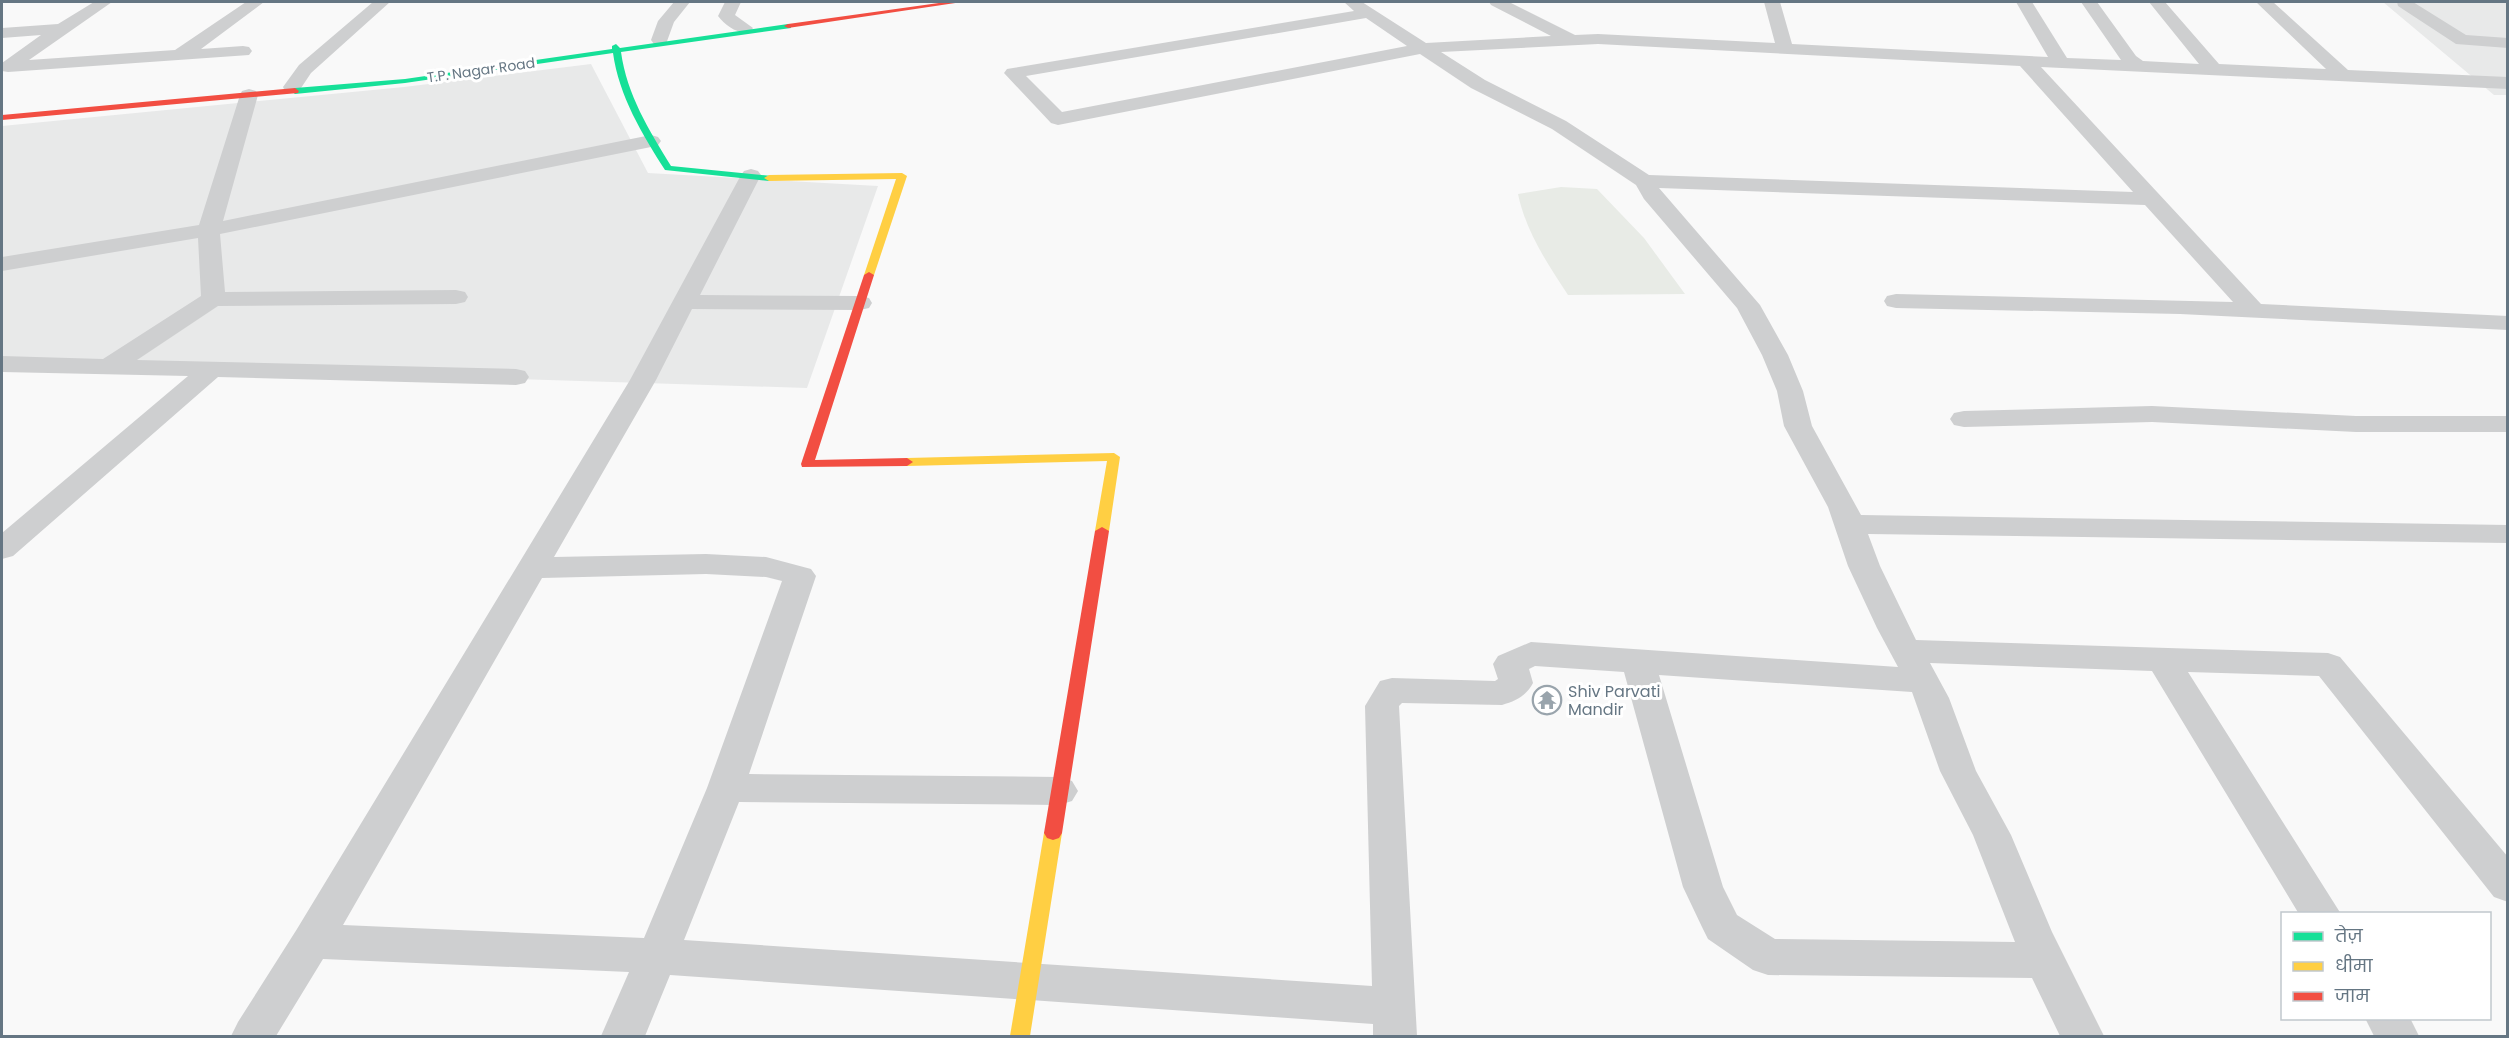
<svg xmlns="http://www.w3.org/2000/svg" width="2509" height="1038" font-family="Poppins,'Noto Sans Devanagari',sans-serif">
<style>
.built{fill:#e8e9e9}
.green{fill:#e8ebe6}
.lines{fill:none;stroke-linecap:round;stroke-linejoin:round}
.street{fill:#cecfd0;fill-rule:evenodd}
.fast{fill:#16e098;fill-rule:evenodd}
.slow{fill:#ffcf43;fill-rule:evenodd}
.jam{fill:#f24e42;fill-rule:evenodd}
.labels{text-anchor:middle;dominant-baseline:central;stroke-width:6;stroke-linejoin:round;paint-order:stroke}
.far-street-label{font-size:14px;fill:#657683;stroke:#fff}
.poi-label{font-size:16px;fill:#657683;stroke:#fff;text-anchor:start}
</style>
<rect width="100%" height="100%" fill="#f9f9f9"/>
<path class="built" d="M2383 2H2507V95H2494Z
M591 64 648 173 878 186 807 388 2 363V126L404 87Z"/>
<path class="green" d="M1561 187 1597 189 1644 238 1685 294 1568 295C1547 263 1526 232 1518 194Z"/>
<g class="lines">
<path class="street" d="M94 2H112L29 60 175 50 246 2H264L201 49 243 46 249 47 252 51 249 55 8 72 2 71V63L41 35 2 38V28L58 24Z
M373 2H390L311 73 299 91H285L283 87 299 65Z
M674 2H690L674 22 666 44H654L651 40 658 21Z
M725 2H741L735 15 753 28 750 32C738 35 725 25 718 16Z
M1344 2H1362L1426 43 1551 36 1491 5 1489 2H1509L1575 35 1598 34 1775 43 1764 2H1780L1792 44 2048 57 2016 2H2032L2067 58 2121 60 2081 2H2097L2136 56 2143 61 2199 64 2149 2H2165L2219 64 2326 69 2256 2H2273L2348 70 2508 77V89L2041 67 2261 304 2508 316V330L2180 314 1896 308 1887 306 1884 301 1887 296 1896 294 2233 302 2145 205 1659 188 1760 305 1788 355 1803 391 1812 426 1861 515 2508 525V543L1868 534 1880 566 1916 640 2328 653 2340 657 2508 857V902L2494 897 2319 676 2188 672 2341 914H2299L2152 671 1930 663 1949 698 1976 771 2011 835 2052 932 2104 1036H2060L2032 978 1768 975 1753 970 1708 939 1702 927 1683 887 1624 672 1535 666 1529 669 1533 683C1526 696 1516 701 1502 705L1402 703 1399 706 1417 1036H1373V1024L670 975 645 1036H601L629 972 323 959 276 1036H231L238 1022 297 929 630 380 741 175 744 171 751 169 758 171 761 175 700 295 860 296 869 298 872 303 869 308 860 310 692 309 656 380 554 557 706 554 766 557 811 569 816 576 749 774 1059 777 1072 781 1078 791 1072 801 1059 805 739 802 684 940 1372 986 1365 706 1380 681 1392 678 1495 681 1498 679 1493 664 1498 656 1531 642 1898 667 1877 628 1848 566 1828 507 1784 426 1777 391 1762 355 1737 308 1644 199 1636 185 1552 129 1471 88 1420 54 1058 125 1051 123 1004 73 1007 69 1013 68 1354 11ZM1366 18 1407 46 1062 112 1026 76ZM1598 44 2020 66 2133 192 1649 175 1566 121 1485 80 1441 52ZM706 574 766 577 782 581 707 788 644 938 343 925 542 578ZM1659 675 1912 692 1940 771 1973 835 2015 942 1775 939 1737 915 1723 887Z
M2397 2H2413L2466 35 2508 38V48L2456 44 2398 6Z
M249 89 256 91 258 95 223 221 651 135 658 137 661 141 658 145 651 147 220 234 225 292 456 290 465 292 468 297 465 302 456 304 218 306 137 360 516 369 525 371 529 377 525 383 516 385 218 377 13 556 2 559V533L188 376 2 372V356L103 359 201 296 198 238 2 271V257L199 225 240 95 242 91Z
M2152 406 2356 416H2508V432H2356L2152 422 1964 427 1954 425 1950 419 1954 413 1964 411Z
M2365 1018H2410L2419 1036H2374Z"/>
<path class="fast" d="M788 24H791V28L621 52C627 95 649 130 671 166L772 176 774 178 769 181 665 170C642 134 619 96 613 53L405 83 295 94 291 91 295 88 405 79 612 49V46L616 44 620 48Z"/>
<path class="slow" d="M902 173 907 176 874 275 869 278 864 275 896 179 769 181 764 178 769 175Z
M1114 453 1120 457 1109 531 1102 535 1095 531 1107 461 907 466 901 462 907 458Z
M1053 826 1059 828 1062 833 1030 1036H1010L1044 833 1047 828Z"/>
<path class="jam" d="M946 2H962L788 28 784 26 788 24Z
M295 88 299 91 298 93 2 120V115Z
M869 272 874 275 815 460 907 458 913 462 907 466 802 467 801 464 864 275Z
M1102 527 1109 531 1062 833 1059 838 1053 840 1047 838 1044 833 1095 531Z"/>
</g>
<defs>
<g id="temple-ring" transform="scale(1.5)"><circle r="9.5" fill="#fff" stroke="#99a4ac" stroke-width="1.5"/><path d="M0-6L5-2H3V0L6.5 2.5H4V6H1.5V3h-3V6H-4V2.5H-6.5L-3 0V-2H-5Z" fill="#99a4ac"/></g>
</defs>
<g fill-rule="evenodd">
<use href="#temple-ring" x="1547" y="700"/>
</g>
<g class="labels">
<g class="far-street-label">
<text transform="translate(481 70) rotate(-8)">T.P. Nagar Road</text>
</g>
<g class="poi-label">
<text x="1568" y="691">Shiv Parvati<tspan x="1568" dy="18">Mandir</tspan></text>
</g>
</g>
<rect width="2509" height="1038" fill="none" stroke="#657683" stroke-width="6"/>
<rect x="2281" y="912" width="210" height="108" fill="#ffffff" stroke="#c1c8cd" stroke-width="1.5"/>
<rect x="2293" y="932" width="30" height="9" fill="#16e098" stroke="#c1c8cd" stroke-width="1.5"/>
<text x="2335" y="942" font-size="18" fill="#657683">तेज़</text>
<rect x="2293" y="962" width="30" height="9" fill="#ffcf43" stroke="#c1c8cd" stroke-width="1.5"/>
<text x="2335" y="972" font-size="18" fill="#657683">धीमा</text>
<rect x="2293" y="992" width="30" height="9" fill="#f24e42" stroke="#c1c8cd" stroke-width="1.5"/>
<text x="2335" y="1002" font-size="18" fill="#657683">जाम</text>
</svg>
